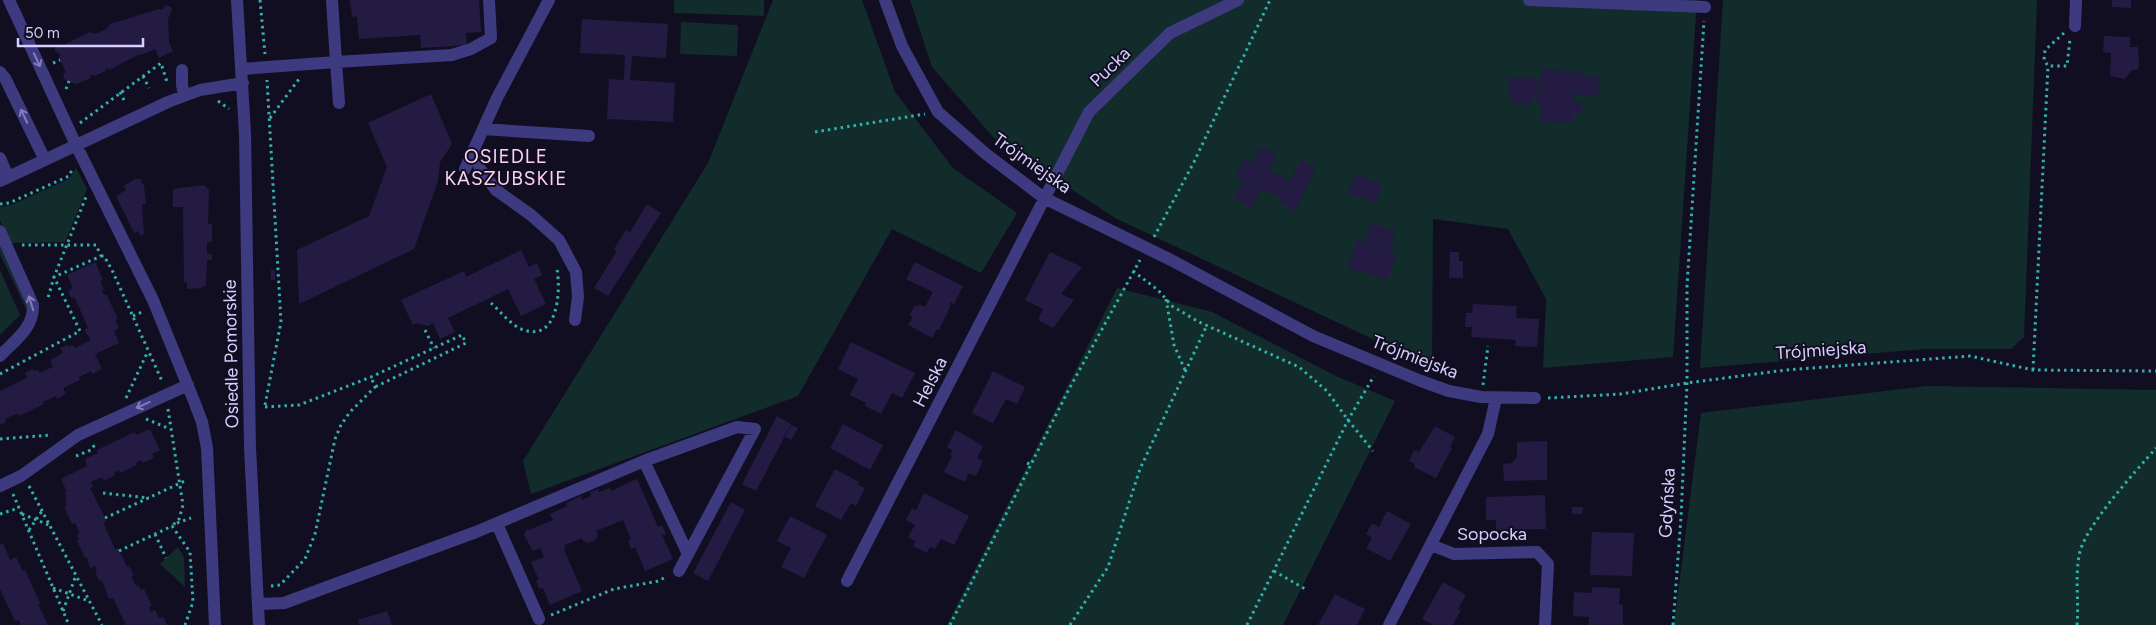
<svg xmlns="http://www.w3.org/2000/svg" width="2156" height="625" font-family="Figtree,sans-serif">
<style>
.green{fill:#112c2b}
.building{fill:#241b43}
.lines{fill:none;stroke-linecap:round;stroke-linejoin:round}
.path{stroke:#31b1ac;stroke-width:3;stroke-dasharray:2.5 4;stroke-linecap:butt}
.minor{stroke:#3e3a80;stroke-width:12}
.oneway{stroke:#837eb9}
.labels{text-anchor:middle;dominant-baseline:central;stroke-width:4;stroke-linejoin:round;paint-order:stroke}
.street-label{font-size:18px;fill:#d7d0fe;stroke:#120e22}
.neighbourhood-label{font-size:19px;letter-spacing:1px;fill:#fed2ed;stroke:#120e22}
</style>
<rect width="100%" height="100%" fill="#120e22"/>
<path class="green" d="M674 0H764V16L674 13Z
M773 0H862L895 92 953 168 1017 213 981 273 892 229 798 396 531 494 523 461 708 163Z
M910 0H1697L1673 357 1543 368 1546 299 1508 229 1433 219 1432 367 1115 218 994 138 932 67Z
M1723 0H2037L2024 337 2011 349H1924L1700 368Z
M681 22 738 25 737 56 680 54Z
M76 168 87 189 65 242 11 243 0 220V207L11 205 69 179Z
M0 245 27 303 28 313 0 254Z
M0 270 20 315 0 335Z
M1117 288 1212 312 1336 376 1395 401 1283 625H947Z
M1927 386 2156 390V625H1674L1701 413Z
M178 547 184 557 185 587 160 564Z"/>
<path class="building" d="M350 0H479L481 32 466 33 467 45 421 48 420 35 359 39 357 16 352 17Z
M2112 0H2131V8L2112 7Z
M166 5 171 7 172 10 168 19 169 42 173 51 159 58 155 49 141 55 140 54 109 70 108 67 105 71 95 76 89 75 91 78 76 84 65 80 63 74 66 72 59 58 60 54 55 51V46L63 47 65 44 90 32 95 34 107 29 110 24 159 9 162 10Z
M582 19 668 24 666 58 632 56 630 80 675 83 673 122 607 119 609 79 624 80 625 55 580 53Z
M2104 36 2130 37V47H2138L2139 66 2137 70H2132L2125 79 2110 76 2111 53 2103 52Z
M1541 69 1586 73 1585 77 1599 78 1598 96 1574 94 1573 101 1582 102 1581 114H1573V123L1540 121V101H1538Z
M1509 77 1538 78 1537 99 1532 98V105L1512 104 1513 97H1508Z
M431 94 452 144 440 162 438 181 414 249 299 304 297 250 369 216 387 167 368 123Z
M1260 146 1277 155 1269 171 1290 181 1301 160 1316 167 1295 211 1279 203 1281 198 1261 189 1252 208 1234 199 1243 180 1236 176 1244 159 1252 163Z
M1354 175 1381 183 1376 202 1349 194Z
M135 179H140L144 186 146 204H142L144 234 141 236 138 231 134 233 116 196 126 190 124 186Z
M204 185 209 190 208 224H212V242H207V254H212V260H207L206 285 201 288 187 289V282H184L183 207H173V189Z
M647 204 661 213 608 296 594 288 617 251 614 249 626 230 630 232Z
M1371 224 1395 231 1390 251 1396 253 1388 280 1348 268 1356 240 1365 243Z
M521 250 529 267 537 263 542 275 534 279 546 304 521 316 508 289 448 318 455 332 440 339 433 323 428 326 418 323 413 325 401 300 464 271 466 277Z
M1050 252 1082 267 1061 294 1074 300 1053 328 1038 320 1043 309 1025 300Z
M1450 252H1459V261H1463V278H1449Z
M95 262 103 280 100 281 104 289 102 290 104 295 106 294 118 319 115 320 119 328 114 331 119 343 95 354 102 369 92 374 91 371 79 377 80 380 63 388 66 394 57 399 56 396 43 402 44 404 19 416 18 413 5 419 6 422 0 425V391L27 378 25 373 33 369 34 371 38 370 39 373 53 367 50 360 63 353 60 348 68 345 69 347 73 345 75 348 91 340 84 330 88 328 76 300 74 297 71 298 68 291 73 288 67 275Z
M915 262 963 286 954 304 950 302 949 305H951L939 330 937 329 932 338 908 325 913 317 910 315 915 305 918 307 919 304 925 307 933 292 906 279Z
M271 270H275V280H271Z
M1473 304 1517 306 1516 318 1539 319 1537 347 1515 346 1516 340 1471 337 1472 327H1465L1466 313H1472Z
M851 342 915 373 902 398 892 393 881 414 865 406 866 403 850 395 858 379 838 369Z
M993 371 1025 387 1017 404 1006 399 993 423 972 413Z
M777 416 791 424 756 491 742 484Z
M843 424 883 445 870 470 830 448Z
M791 425 798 428 791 440 785 437Z
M1435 426 1455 437 1450 447 1452 448 1436 478 1414 467 1415 464 1409 461 1414 450 1419 452Z
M150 429 160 450 152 454 154 458 142 463 141 460 136 462 137 465 120 473 119 470 114 473 115 475 104 481 102 477 91 482 93 487 90 488 105 518 106 521 103 522 115 549 118 548 127 567 129 566 134 575 131 576 136 586 138 585 141 590 144 589 152 606 149 607 151 612 155 610 159 618 163 617 167 625H126L113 598 109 599 102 580 99 581 95 572 97 571 95 566 90 568 87 557 85 558 77 541 79 539 77 534 80 533 75 523 72 524 64 507 67 506 65 500 67 499 65 493 67 492 61 479 87 466 85 459 98 453 97 450 135 432 136 435Z
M956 430 983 446 977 458 983 461 976 476 969 473 965 482 944 472 952 456 950 455 953 450 947 447Z
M1547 441V480L1504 481 1503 464 1512 463 1517 457V442Z
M835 469 859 482 857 484 865 488 856 506 851 503 841 520 815 506Z
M637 479 658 527 662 525 666 534 662 535 673 559 645 571 635 547 631 549 628 541 631 539 623 520 596 531 598 535 595 540 589 543 583 541 582 538 565 545 564 550 582 591 550 605 543 588 539 589 536 581 539 580 531 562 544 557 540 548 533 551 524 535 527 529 529 530 553 520 550 514 567 506 566 503 581 496 582 500 591 496 590 492 598 489 599 492 610 488 611 491Z
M924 493 969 516 954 545 941 539 935 549 930 547 927 553 913 546 916 541 908 537 915 525 906 520 912 508 916 510Z
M1545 495 1546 529 1496 530V520H1486V497Z
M731 502 745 510 708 581 693 573Z
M1572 507H1583L1582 514H1572Z
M1387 511 1411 524 1390 561 1366 548 1372 538 1366 534 1372 523 1379 527Z
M790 516 827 535 804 578 781 567 791 548 777 541Z
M1592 532 1634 533 1632 576 1590 575Z
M3 543 10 560 16 557 23 571 25 570 40 603 38 604 48 625H21L19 620 15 621 0 589V545Z
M1443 582 1466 595 1458 609 1461 610 1453 625H1434L1422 619Z
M1592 587 1620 588 1619 604 1623 605V625H1589V617L1573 616 1574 592 1592 593Z
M1335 594 1365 609 1357 625H1318Z
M387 611 392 625H360L358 620Z"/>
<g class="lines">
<path class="path" d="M260 0 265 54
M2064 33 2045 50 2044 60 2048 66H2067L2070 39
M53 63 60 60
M143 76 149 88
M66 89 69 81
M120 92 124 100
M218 101 229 109
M270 118 299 79
M80 123 161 63 167 82
M815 132 925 114
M0 204 9 203 69 176 72 170
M1154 237 1194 162 1270 0
M22 245H96L101 256 54 277 48 298
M101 256H104L112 270 162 381
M1133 271 1158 290 1172 306 1199 322 1299 367 1327 391 1348 420 1373 451
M1166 299 1174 345 1185 370
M491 303C500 311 510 324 521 329 558 344 561 292 557 269
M133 316 144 311
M425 330 434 348
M2033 370 2048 66
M0 374 80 331 54 277 86 197
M1483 385 1488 346
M126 398 148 351
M1548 398 1621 394 1687 383 1786 370 1970 356 2033 370 2156 371
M265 405 281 322 267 80
M265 407 299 405 371 377 462 335 466 343 375 387
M168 409 183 505 179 519 172 526
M146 419 170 429
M0 439 52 435
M76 456 91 450 96 443
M1027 463 1032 465
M29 486 102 625
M103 493 149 498
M13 494 69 625
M0 514 19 508
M22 514 49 525
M105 518 187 480
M177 523 191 518
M29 530 42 511
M155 534 166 558
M119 551 172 526 190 552 193 602 185 625
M1274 571 1305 589
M271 586 280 585 305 559 315 534 335 439 341 425 350 412 375 387 371 377
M53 588 89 601
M63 611 76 575
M551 615 614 589 659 581 667 576
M950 625 1068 391 1140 260
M1070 625 1108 567 1140 469 1207 325
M1247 625 1348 420 1374 376
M1673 625 1681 517 1687 383V286L1704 21
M2077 625C2079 602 2075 578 2079 556 2083 528 2136 471 2156 448"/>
<path class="minor" d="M9 0 76 145 153 300 194 401 202 422 207 448 215 625
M237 0 245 134 250 448 259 625
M885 0 902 46 938 112 986 154 1044 198 1171 260 1313 336 1421 381 1449 391 1481 397 1535 398
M1529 0 1705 7
M2075 26 2076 0
M242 69 336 62 332 0
M182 70V85L184 95
M0 72 5 78 45 160
M339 103 336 62 452 55 471 49 491 38 489 0
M483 129 589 136
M474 149 480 169 496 190 531 215 559 240 576 272 578 297 575 320
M0 158 8 177
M465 169 497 98 549 0
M0 181 168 102 200 90 243 83
M0 231 33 305C34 328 15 340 0 356
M644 461 688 554
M0 486 21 476 78 435 188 385
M497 524 539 619
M1431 545 1454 554 1537 552 1548 564 1545 625
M847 581 1089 112 1170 33 1238 0
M259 604 284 603 476 532 644 461 737 427 755 429 679 571
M1389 625 1488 434 1496 398"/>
</g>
<defs><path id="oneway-shaft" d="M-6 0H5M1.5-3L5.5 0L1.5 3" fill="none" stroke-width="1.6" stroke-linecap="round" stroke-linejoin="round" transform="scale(1.25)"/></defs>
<g class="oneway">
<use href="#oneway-shaft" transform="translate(37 60) rotate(65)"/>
<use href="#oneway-shaft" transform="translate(24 116) rotate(-116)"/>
<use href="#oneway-shaft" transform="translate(31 303) rotate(-107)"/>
<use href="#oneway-shaft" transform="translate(143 405) rotate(156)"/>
</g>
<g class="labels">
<g class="street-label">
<text transform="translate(1110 67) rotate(-44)">Pucka</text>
<text transform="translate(1032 163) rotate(35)">Trójmiejska</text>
<text transform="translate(1821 350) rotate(-4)">Trójmiejska</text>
<text transform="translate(231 354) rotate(-91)">Osiedle Pomorskie</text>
<text transform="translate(1415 357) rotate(21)">Trójmiejska</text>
<text transform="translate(930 382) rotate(-63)">Helska</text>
<text transform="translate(1667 503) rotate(-87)">Gdyńska</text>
<text x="1492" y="534">Sopocka</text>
</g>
<g class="neighbourhood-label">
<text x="506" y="156">OSIEDLE<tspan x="506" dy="22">KASZUBSKIE</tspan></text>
</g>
</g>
<path d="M18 38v8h125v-8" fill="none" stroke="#d7d0fe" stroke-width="2.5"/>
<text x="25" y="38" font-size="15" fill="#d7d0fe" stroke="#120e22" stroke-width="4" paint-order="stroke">50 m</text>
</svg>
